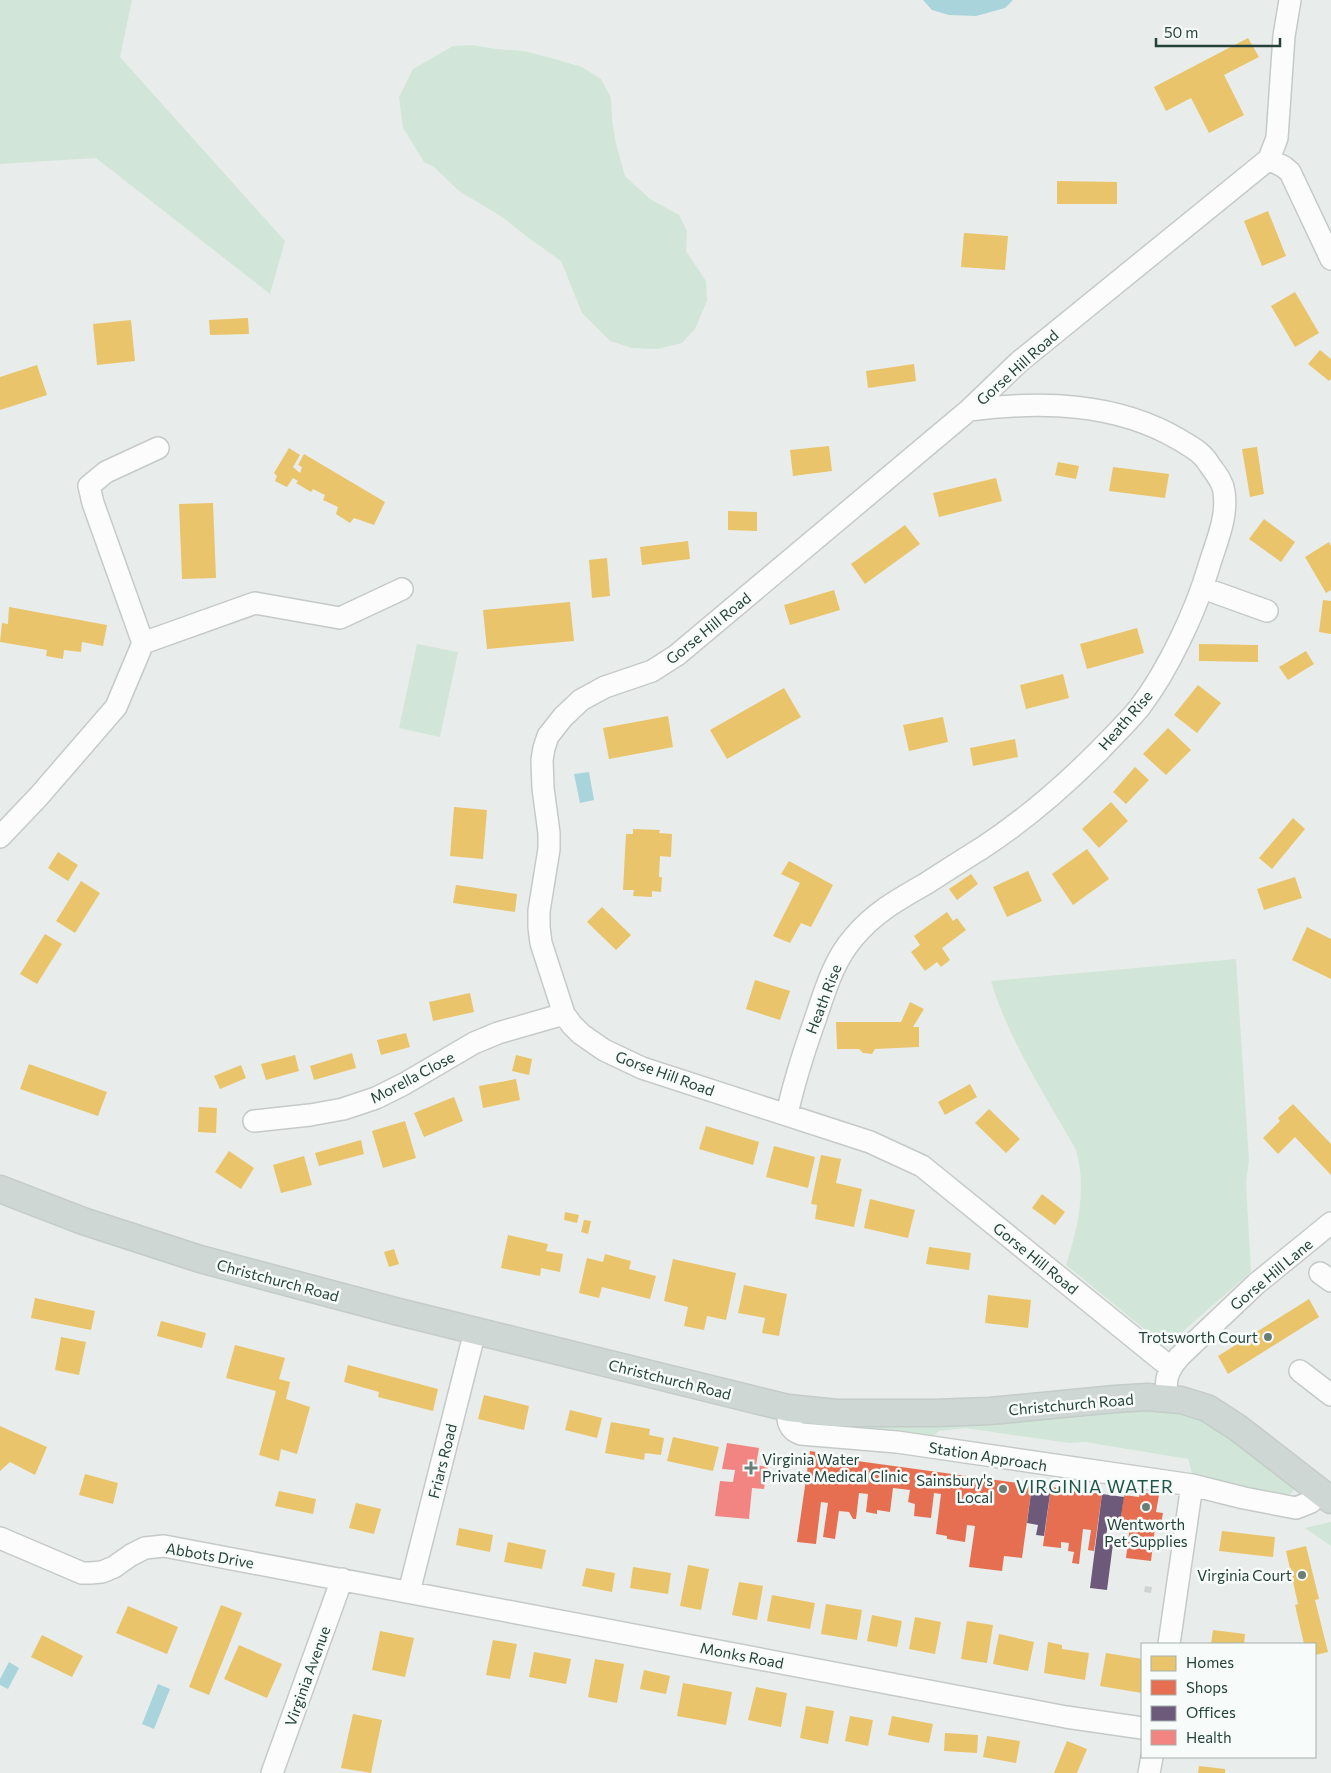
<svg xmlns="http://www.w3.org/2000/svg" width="1331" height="1773" font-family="Commissioner,sans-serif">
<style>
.green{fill:#d1e6d8}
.water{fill:#a9d4db}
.homes{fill:#e9c46a}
.shops{fill:#e76f51}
.offices{fill:#6d597a}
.health{fill:#f28482}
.building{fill:#cfd4d2}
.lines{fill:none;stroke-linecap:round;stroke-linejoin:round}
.minor-casing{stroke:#c5cac8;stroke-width:24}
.major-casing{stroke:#c3ccc9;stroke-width:29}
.minor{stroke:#fcfcfc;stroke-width:21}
.major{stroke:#cfd7d5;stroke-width:26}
.poi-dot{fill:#697e78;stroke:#f7fbf9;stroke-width:2}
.labels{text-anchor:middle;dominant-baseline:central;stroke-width:5;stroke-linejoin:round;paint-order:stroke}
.street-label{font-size:15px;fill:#24423a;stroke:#f7fbf9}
.poi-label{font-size:15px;fill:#24423a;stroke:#f7fbf9;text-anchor:end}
.quarter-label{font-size:18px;letter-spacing:1px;fill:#1f5548;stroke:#f7fbf9}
</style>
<rect width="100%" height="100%" fill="#e8edeb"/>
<path class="green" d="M0 0H132L120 57 285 241 270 294 96 158 0 164Z
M472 45 496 49 524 51 551 58 582 67 601 79 611 98 612 119 616 144 625 176 650 199 679 215 687 231 686 251 706 281 707 301 695 329 682 343 657 349 632 348 610 341 582 313 561 261 530 239 502 217 459 191 434 167 424 162 403 128 399 97 413 69 453 46Z
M417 644 458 652 440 737 399 728Z
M1236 959 1249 1161 1246 1182 1251 1272 1173 1340 1159 1341 1066 1265C1078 1227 1087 1189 1076 1150 1046 1097 1008 1039 991 981Z
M1170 1409 1205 1421 1231 1435 1293 1486 1294 1490C1289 1497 1281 1497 1273 1496L1192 1473 1188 1459 1085 1442 1069 1443 965 1428 939 1431 931 1438 798 1423V1419Z
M1331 1522V1546L1305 1528Z"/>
<path class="water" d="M923 0H1013L1005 8 976 16 949 15 932 10Z
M589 772 594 800 580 803 574 774Z
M9 1662 19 1668 8 1689 0 1685V1679Z
M158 1684 170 1689 154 1729 142 1724Z"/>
<path class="homes" d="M1248 38 1259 57 1224 75 1244 115 1209 133 1191 98 1166 111 1154 87Z
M1057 181 1117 182V204H1057Z
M1268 211 1286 256 1262 266 1244 221Z
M964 233 1008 236 1005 270 961 267Z
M1295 292 1319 333 1295 347 1271 306Z
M248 318 249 334 210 335 209 320Z
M131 320 135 361 97 365 93 324Z
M1320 350 1331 359V379L1329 381 1308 364Z
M914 364 916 381 868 388 866 371Z
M37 365 47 395 0 410V377Z
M829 446 832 471 793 476 790 450Z
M1257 447 1264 494 1250 497 1242 449Z
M289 448 300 455 293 467 300 473 302 467 298 465 304 454 385 502 374 525 354 518 350 523 336 514 338 507 323 500 325 495 313 489 311 492 296 483 298 481 293 478 287 487 275 481 277 476 274 473Z
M1058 462 1079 466 1076 479 1055 475Z
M1113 467 1169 474 1165 498 1109 491Z
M996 478 1002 501 939 517 933 493Z
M213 503 216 578 182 579 179 504Z
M728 511 757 512V531L728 530Z
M1264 519 1295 542 1281 562 1249 539Z
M905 525 920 544 865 584 851 564Z
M688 541 690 559 642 565 640 547Z
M1329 542 1331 546V590L1326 593 1305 557Z
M607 558 610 596 592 598 589 560Z
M834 590 840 610 790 625 784 605Z
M1323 600 1331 601V634L1319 632Z
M570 602 574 641 487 649 483 610Z
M9 607 107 625 103 646 82 642 81 652 64 650 63 659 46 656 47 650 0 642 2 623 8 624Z
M1137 628 1144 653 1087 669 1080 644Z
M1199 644 1258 645V662L1199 661Z
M1306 651 1314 664 1288 680 1279 667Z
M1063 674 1069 698 1026 709 1020 685Z
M1198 685 1221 703 1197 733 1174 715Z
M784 688 801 717 727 759 710 730Z
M668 716 673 747 609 759 603 728Z
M943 717 948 742 909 751 903 725Z
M1168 728 1191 750 1166 775 1143 754Z
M1015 739 1018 757 973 766 970 748Z
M1135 767 1149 780 1126 804 1113 792Z
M1111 802 1128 821 1099 848 1082 829Z
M454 807 487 810 483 859 450 856Z
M1293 818 1305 829 1272 869 1259 858Z
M633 829 660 830 659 833 672 834 671 857 660 856 659 877H662L661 892 652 891V897L633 896 634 890H623L626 834H633Z
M1087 849 1109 879 1073 905 1052 874Z
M58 852 78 865 68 881 48 868Z
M789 861 833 885 811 927 801 923 790 943 773 936 800 883 781 874Z
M1028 871 1042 901 1007 917 993 887Z
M971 874 978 884 957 900 949 889Z
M1295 877 1302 898 1264 910 1257 889Z
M81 881 100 893 75 933 56 921Z
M456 885 517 894 515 912 453 903Z
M602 907 631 935 616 950 587 922Z
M947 912 953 921 957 918 966 930 942 948 950 960 941 967 937 962 925 971 911 952 920 945 914 936Z
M1307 927 1331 939V979L1292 960Z
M45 934 62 944 37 984 20 974Z
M755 980 790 991 780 1020 746 1009Z
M470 993 474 1012 433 1021 429 1002Z
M910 1002 924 1009 913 1027H919V1047L875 1049 872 1054 863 1053 859 1049H837L836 1022H901Z
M406 1033 410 1047 381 1055 377 1040Z
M352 1053 356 1068 314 1080 310 1066Z
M295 1055 299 1071 266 1080 261 1064Z
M516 1055 532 1059 529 1075 512 1071Z
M29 1064 107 1092 98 1116 20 1089Z
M241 1065 246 1078 220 1089 214 1076Z
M516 1079 520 1100 483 1108 479 1086Z
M970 1084 977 1097 945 1115 938 1102Z
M454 1097 463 1121 424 1137 414 1113Z
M1293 1104 1331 1144V1175L1295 1137 1278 1154 1263 1138 1280 1121 1278 1118Z
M199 1107 217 1108 216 1133 198 1132Z
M989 1109 1020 1139 1006 1153 975 1123Z
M405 1121 416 1158 383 1168 372 1131Z
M706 1126 759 1142 753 1165 699 1149Z
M361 1140 364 1154 319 1166 315 1153Z
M774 1146 815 1157 808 1188 766 1177Z
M229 1151 254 1168 241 1189 215 1172Z
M821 1155 841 1159 836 1183 862 1189 854 1227 815 1219 817 1205 811 1204Z
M304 1156 312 1185 281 1193 273 1165Z
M1042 1194 1065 1212 1055 1225 1032 1208Z
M870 1199 915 1210 908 1238 864 1228Z
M565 1212 579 1215 577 1223 564 1220Z
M584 1220 591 1221 588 1234 581 1232Z
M508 1235 548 1244 546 1251 563 1254 560 1272 541 1268 540 1276 501 1268Z
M929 1247 971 1253 969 1270 926 1264Z
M394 1249 399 1264 389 1267 384 1252Z
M605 1254 631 1261 629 1269 656 1276 650 1299 602 1287 599 1298 579 1293 587 1258 603 1262Z
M673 1259 736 1273 726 1320 707 1316 704 1330 684 1326 688 1307 664 1301Z
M744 1285 787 1294 779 1336 762 1333 765 1318 738 1313Z
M988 1295 1031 1300 1028 1328 985 1323Z
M35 1298 95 1311 91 1330 31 1318Z
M1309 1299 1319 1317 1228 1374 1218 1356Z
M161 1321 206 1333 202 1348 157 1336Z
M61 1337 86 1342 79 1375 55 1370Z
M235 1345 285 1358 279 1379 290 1382 286 1399 310 1407 297 1454 281 1449 279 1461 259 1455 276 1391 226 1378Z
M348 1365 438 1389 433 1411 378 1397 379 1392 344 1382Z
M484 1395 529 1406 524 1430 478 1419Z
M570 1410 602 1418 597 1438 565 1430Z
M611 1422 650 1429 649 1435 664 1438 661 1455 645 1453 644 1460 605 1453Z
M0 1426 47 1447 35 1475 10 1462 0 1471Z
M673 1437 719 1447 713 1471 667 1461Z
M85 1474 118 1483 113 1504 79 1495Z
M279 1491 316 1499 313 1514 275 1506Z
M356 1503 381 1509 374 1534 349 1528Z
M459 1528 493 1535 490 1552 456 1545Z
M1222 1531 1275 1537 1273 1557 1219 1551Z
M508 1542 546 1550 542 1569 504 1562Z
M1306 1546 1319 1599 1315 1600 1328 1652 1315 1655V1644H1304L1295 1605 1298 1604 1286 1551Z
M688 1565 709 1569 701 1610 680 1606Z
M633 1567 671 1573 668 1594 630 1588Z
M586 1568 615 1573 612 1592 582 1586Z
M739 1582 763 1586 757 1620 732 1615Z
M772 1595 815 1603 810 1629 767 1621Z
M826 1604 862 1610 857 1640 821 1634Z
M221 1605 242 1613 209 1695 189 1687Z
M128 1606 178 1627 167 1654 116 1633Z
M872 1615 902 1621 897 1647 867 1641Z
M915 1617 941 1622 935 1654 909 1649Z
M967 1621 993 1625 987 1663 961 1659Z
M1213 1630 1245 1634 1244 1644H1211Z
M380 1631 414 1638 405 1677 372 1670Z
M999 1634 1034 1642 1028 1671 993 1664Z
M42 1635 83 1656 72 1677 31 1657Z
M493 1640 517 1644 510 1679 486 1675Z
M1048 1642 1062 1645V1649L1089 1653 1085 1680 1044 1673Z
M239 1645 282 1664 267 1698 224 1679Z
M534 1652 571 1659 566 1684 529 1677Z
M1106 1653 1142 1659V1693L1100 1686Z
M595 1659 624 1664 617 1703 588 1697Z
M644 1670 670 1676 666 1694 640 1689Z
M683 1683 732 1692 726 1725 677 1716Z
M756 1687 787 1693 781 1727 748 1720Z
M806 1706 834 1711 828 1744 800 1738Z
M353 1714 382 1720 371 1773 341 1768Z
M850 1716 873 1720 868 1746 845 1741Z
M892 1716 933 1724 929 1743 888 1735Z
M945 1733 978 1735 977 1753 944 1751Z
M987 1736 1020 1741 1016 1763 983 1757Z
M1067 1741 1087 1749 1077 1773H1054Z
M1199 1766 1225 1769V1773H1198Z"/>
<path class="shops" d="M810 1451 828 1454V1457L1032 1485 1022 1558 1004 1556 1002 1571 969 1567 975 1526 967 1525 965 1542 947 1539V1536L936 1534 941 1494 934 1493 931 1518 914 1516 915 1504 908 1502 910 1490 893 1488 890 1512 877 1510V1514L866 1512 868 1494 859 1493 856 1519H853L849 1512 839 1511 835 1539 823 1537 828 1503 821 1502 816 1544 797 1542Z
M1051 1487 1102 1494 1094 1551 1088 1550 1091 1530 1083 1529 1079 1564 1072 1563 1074 1552 1068 1551 1069 1543 1061 1542V1548L1043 1546Z
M1140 1492 1159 1495 1156 1512 1163 1513 1160 1529 1155 1528 1151 1561 1126 1558 1130 1525 1120 1523 1124 1495 1139 1497Z"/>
<path class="offices" d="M1032 1485 1051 1487 1044 1536 1036 1535 1038 1525 1027 1523Z
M1102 1494 1124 1497 1120 1523 1112 1522 1111 1525H1108L1106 1535 1114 1536 1107 1590 1090 1588Z"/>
<path class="health" d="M727 1443 759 1448 756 1465 768 1467 764 1489 752 1488 749 1519 715 1516 720 1481 733 1482 735 1470 722 1469Z"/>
<path class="building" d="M1145 1586 1152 1587 1151 1593 1144 1592Z"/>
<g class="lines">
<g class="minor-casing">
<path id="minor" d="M1269 159 1284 167 1290 172 1331 259
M1203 588 1267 611
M143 643 255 603 340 618 402 589
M0 837 39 796 116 707 143 643 93 503 89 486 106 472 158 448
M787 1114C794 1082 804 1051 815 1020 825 991 833 961 854 937 875 912 899 899 927 883 946 871 964 859 982 848 1025 820 1063 787 1099 751 1113 736 1127 723 1140 707 1168 670 1196 611 1209 566 1216 543 1228 517 1224 492 1223 481 1215 473 1209 464 1202 452 1191 447 1180 440 1116 402 1041 401 969 410
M254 1121 310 1115 343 1109 376 1098 404 1084 474 1043 498 1033 564 1014
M1320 1273 1331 1281
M1170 1367 922 1166 870 1142 642 1068 604 1050 581 1034 572 1025 564 1014 541 943 539 927V911L549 849V833L543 788 542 760 544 748 548 736 563 717 581 700 605 687 652 671 677 655 969 410 1019 362 1269 159 1277 138 1284 36 1290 0
M1300 1371 1331 1395
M1166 1398C1166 1378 1166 1372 1180 1356L1256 1284 1331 1223
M788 1408C787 1420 788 1430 801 1434L897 1442 1192 1485 1244 1498 1296 1508 1311 1502 1319 1491
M0 1538 82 1573H90L102 1572 114 1567 131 1555 145 1548 164 1546 1066 1717 1142 1728
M409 1592 475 1331
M1169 1644 1192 1485
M272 1773 342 1579
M1149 1773 1152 1757"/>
</g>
<g class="major-casing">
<path id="major" d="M0 1189 83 1221 200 1259 395 1311 788 1408 837 1413H935L990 1411 1115 1399 1147 1397 1181 1400 1207 1408 1238 1428 1331 1500"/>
</g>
<use href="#minor" class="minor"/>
<use href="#major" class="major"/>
</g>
<g class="poi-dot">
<circle cx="1268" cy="1337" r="5"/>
<path d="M748.5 1460.5h5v5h5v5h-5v5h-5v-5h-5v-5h5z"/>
<circle cx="1003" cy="1489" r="5"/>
<circle cx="1146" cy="1507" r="5"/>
<circle cx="1302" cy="1575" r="5"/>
</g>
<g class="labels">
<g class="street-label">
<text transform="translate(1017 367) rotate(-42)">Gorse Hill Road</text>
<text transform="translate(708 628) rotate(-39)">Gorse Hill Road</text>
<text transform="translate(1125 720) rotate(-49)">Heath Rise</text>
<text transform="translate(823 999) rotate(-69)">Heath Rise</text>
<text transform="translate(665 1073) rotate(20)">Gorse Hill Road</text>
<text transform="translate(412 1077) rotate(-28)">Morella Close</text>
<text transform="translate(1036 1258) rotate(39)">Gorse Hill Road</text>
<text transform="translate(1271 1274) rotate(-40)">Gorse Hill Lane</text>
<text transform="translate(278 1280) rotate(15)">Christchurch Road</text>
<text transform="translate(670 1379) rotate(14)">Christchurch Road</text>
<text transform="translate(1071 1404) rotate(-5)">Christchurch Road</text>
<text transform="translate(988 1456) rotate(9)">Station Approach</text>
<text transform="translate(442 1461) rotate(-76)">Friars Road</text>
<text transform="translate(210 1555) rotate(10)">Abbots Drive</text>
<text transform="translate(742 1655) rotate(11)">Monks Road</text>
<text transform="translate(307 1676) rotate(-70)">Virginia Avenue</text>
</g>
<g class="poi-label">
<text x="1258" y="1337">Trotsworth Court</text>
<text x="762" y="1459" text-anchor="start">Virginia Water<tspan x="762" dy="17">Private Medical Clinic</tspan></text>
<text x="993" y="1480">Sainsbury's<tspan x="993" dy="17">Local</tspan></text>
<text x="1146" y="1524" text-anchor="middle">Wentworth<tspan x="1146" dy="17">Pet Supplies</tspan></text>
<text x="1292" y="1575">Virginia Court</text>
</g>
<g class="quarter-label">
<text x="1095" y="1486">VIRGINIA WATER</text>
</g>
</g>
<rect x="1141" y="1643" width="175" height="115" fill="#f7fbf9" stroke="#a3b1ad"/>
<rect x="1151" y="1656" width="25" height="15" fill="#e9c46a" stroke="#a3b1ad"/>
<text x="1186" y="1668" font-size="15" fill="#24423a">Homes</text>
<rect x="1151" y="1680" width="25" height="15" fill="#e76f51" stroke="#a3b1ad"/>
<text x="1186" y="1693" font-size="15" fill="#24423a">Shops</text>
<rect x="1151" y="1706" width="25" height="15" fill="#6d597a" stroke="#a3b1ad"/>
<text x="1186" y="1718" font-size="15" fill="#24423a">Offices</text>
<rect x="1151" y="1730" width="25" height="15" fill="#f28482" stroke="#a3b1ad"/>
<text x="1186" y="1743" font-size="15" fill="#24423a">Health</text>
<path d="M1156 38v8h124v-8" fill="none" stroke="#24423a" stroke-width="2.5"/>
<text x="1164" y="38" font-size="15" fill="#24423a" stroke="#f7fbf9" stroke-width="4" paint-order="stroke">50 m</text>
</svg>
